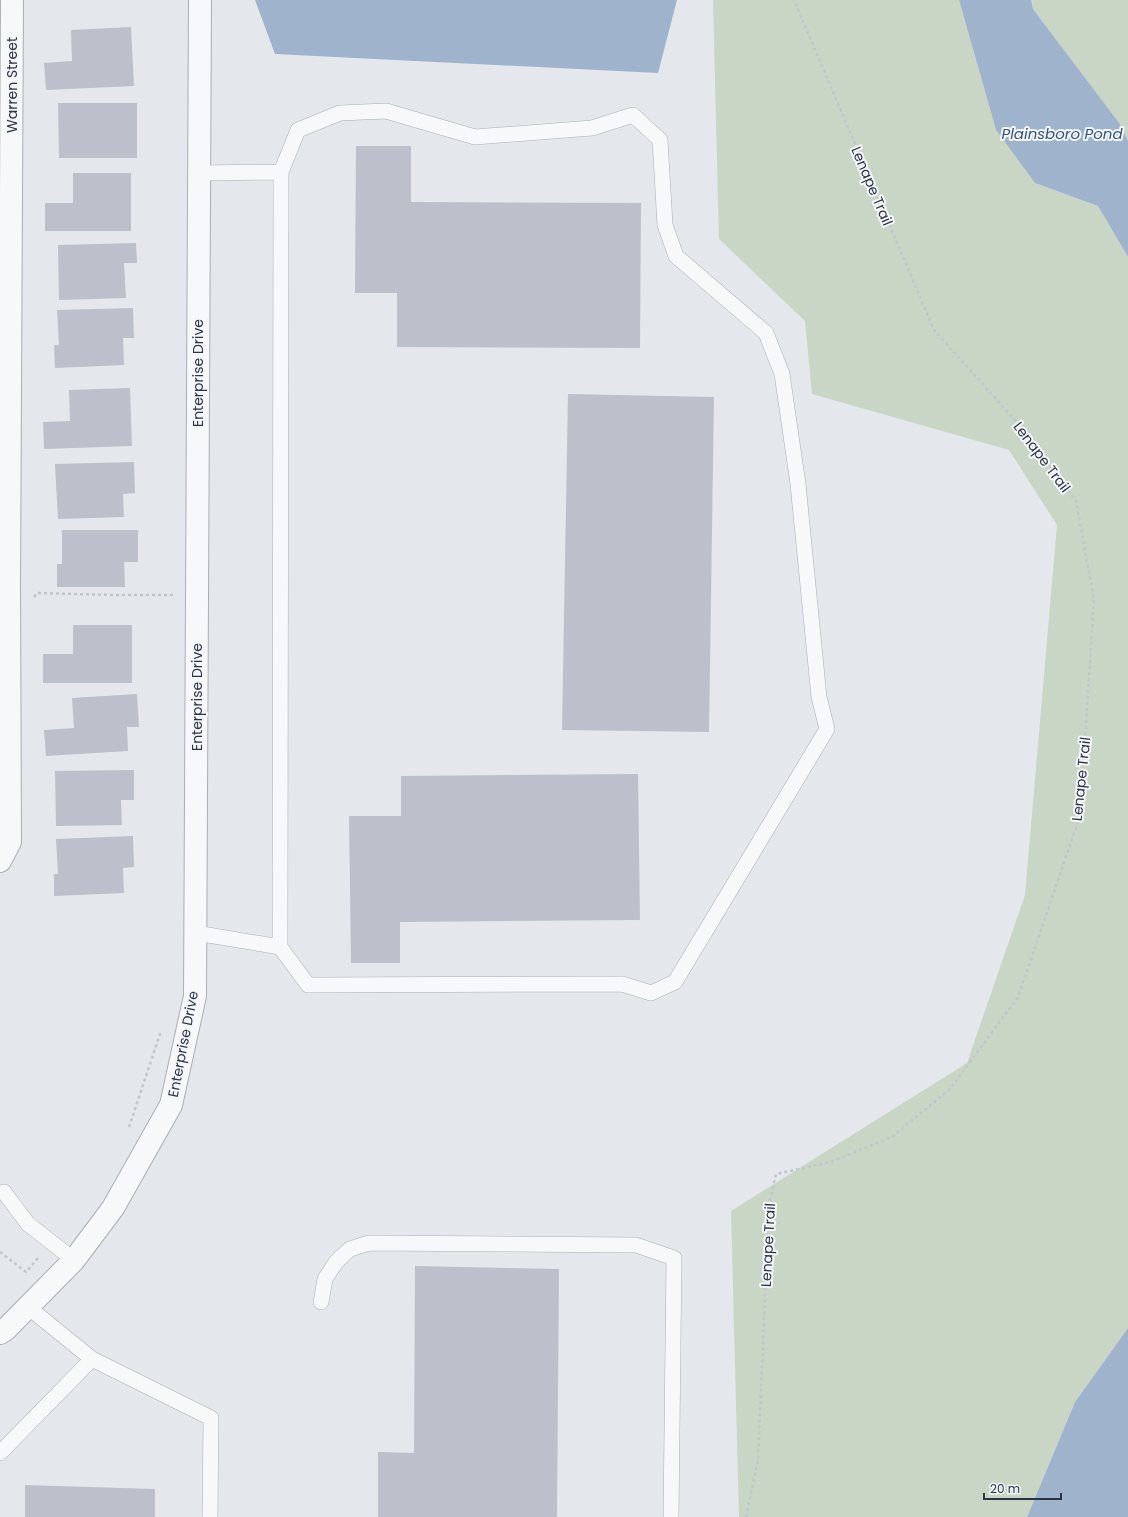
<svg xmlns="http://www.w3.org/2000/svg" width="1128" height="1517" font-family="Poppins,sans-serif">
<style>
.green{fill:#c9d6c5}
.water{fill:#9fb4cc}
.building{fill:#bbc0ca}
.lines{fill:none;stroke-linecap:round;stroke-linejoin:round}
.lane-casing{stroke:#a9aeb7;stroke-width:16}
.street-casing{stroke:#a9aeb7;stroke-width:24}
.path{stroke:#c2c5cb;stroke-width:2.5;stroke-dasharray:3 3;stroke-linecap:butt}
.lane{stroke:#f7f8fa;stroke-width:15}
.street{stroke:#f7f8fa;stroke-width:22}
.labels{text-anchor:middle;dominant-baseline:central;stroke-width:4;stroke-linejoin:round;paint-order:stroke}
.street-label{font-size:14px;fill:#2b3445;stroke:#f4f6f9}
.water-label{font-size:15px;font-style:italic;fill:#34527a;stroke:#f4f6f9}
</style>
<rect width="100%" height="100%" fill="#e4e7ec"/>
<path class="green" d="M713 0H959L996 130 1035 183 1098 206 1128 257V1328L1075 1402 1027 1517H739L731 1211 967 1063 1025 895 1057 525 1009 450 812 394 805 321 719 239Z
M1031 0H1128V141L1120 124 1033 9Z"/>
<path class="water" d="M255 0H677L658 73 275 54Z
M959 0H1031L1033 9 1120 124 1128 141V257L1098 206 1035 183 996 130Z
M1128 1328V1517H1027L1075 1402Z"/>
<path class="building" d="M131 27 134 86 46 90 44 63 72 61 71 30Z
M58 103H137V158H59Z
M356 146H411V202L641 203 640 348 397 347V293H355Z
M73 173H131V231H45V203H73Z
M136 243 137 263H124L126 298 59 300 58 245Z
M133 308 134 338H123L124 365 55 368 54 345H59L57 310Z
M130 388 132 446 44 449 43 422 70 421 69 390Z
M568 394 714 397 709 732 562 730Z
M134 462 135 493 123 494 124 517 58 519 55 464Z
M62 530H138V562H124L125 587H57V564H62Z
M73 625H132V683H43V654H73Z
M137 694 139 727H127L128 751 46 756 44 730 74 728 72 698Z
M134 770V800H121L122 825 56 826 55 771Z
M638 774 640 920 400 922V963H351L349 816H401V776Z
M133 836 134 867 123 868 124 893 54 896V874H58L56 839Z
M415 1266 559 1269 557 1517H378V1452L414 1453Z
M25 1485 155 1489V1517H25Z"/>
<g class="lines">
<g class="lane-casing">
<path id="lane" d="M199 173 281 172
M196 933 280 947 308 985 622 984 651 993 675 982 827 729 819 697 798 484 782 374 766 333 676 256 665 225 660 140 633 115 592 128 475 137 386 111 340 113 298 130 281 172 280 947
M4 1192 28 1224 74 1260
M321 1302 325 1279 336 1262 350 1249 369 1243 636 1245 674 1258 671 1517
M28 1307 92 1359
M0 1453 92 1359 211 1418 210 1517"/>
</g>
<g class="street-casing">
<path id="street" d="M0 861 10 842 9 584 12 0
M0 1333 6 1329 74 1260 113 1208 171 1105 195 996 200 0"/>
</g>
<path class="path" d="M34 597 37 593 113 595H173
M129 1127 161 1031
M0 1252 26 1272 38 1258
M746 1517 758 1460 768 1227 767 1214 776 1174 830 1162 892 1137 950 1089 1018 997 1080 816 1094 600 1076 501 1021 427 934 330 794 0"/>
<use href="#lane" class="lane"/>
<use href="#street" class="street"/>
</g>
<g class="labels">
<g class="street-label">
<text transform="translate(12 85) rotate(-90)">Warren Street</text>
<text transform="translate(872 186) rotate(67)">Lenape Trail</text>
<text transform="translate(198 373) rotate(-90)">Enterprise Drive</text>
<text transform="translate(1042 457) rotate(53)">Lenape Trail</text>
<text transform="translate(197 697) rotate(-90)">Enterprise Drive</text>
<text transform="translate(1081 779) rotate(-84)">Lenape Trail</text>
<text transform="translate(183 1044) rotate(-79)">Enterprise Drive</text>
<text transform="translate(768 1245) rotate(-87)">Lenape Trail</text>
</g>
<g class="water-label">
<text x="1062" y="133">Plainsboro Pond</text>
</g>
</g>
<path d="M984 1493v6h77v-6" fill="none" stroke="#2b3445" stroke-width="2"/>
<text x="990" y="1493" font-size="12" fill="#2b3445" stroke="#f4f6f9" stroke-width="3" paint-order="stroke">20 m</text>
</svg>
